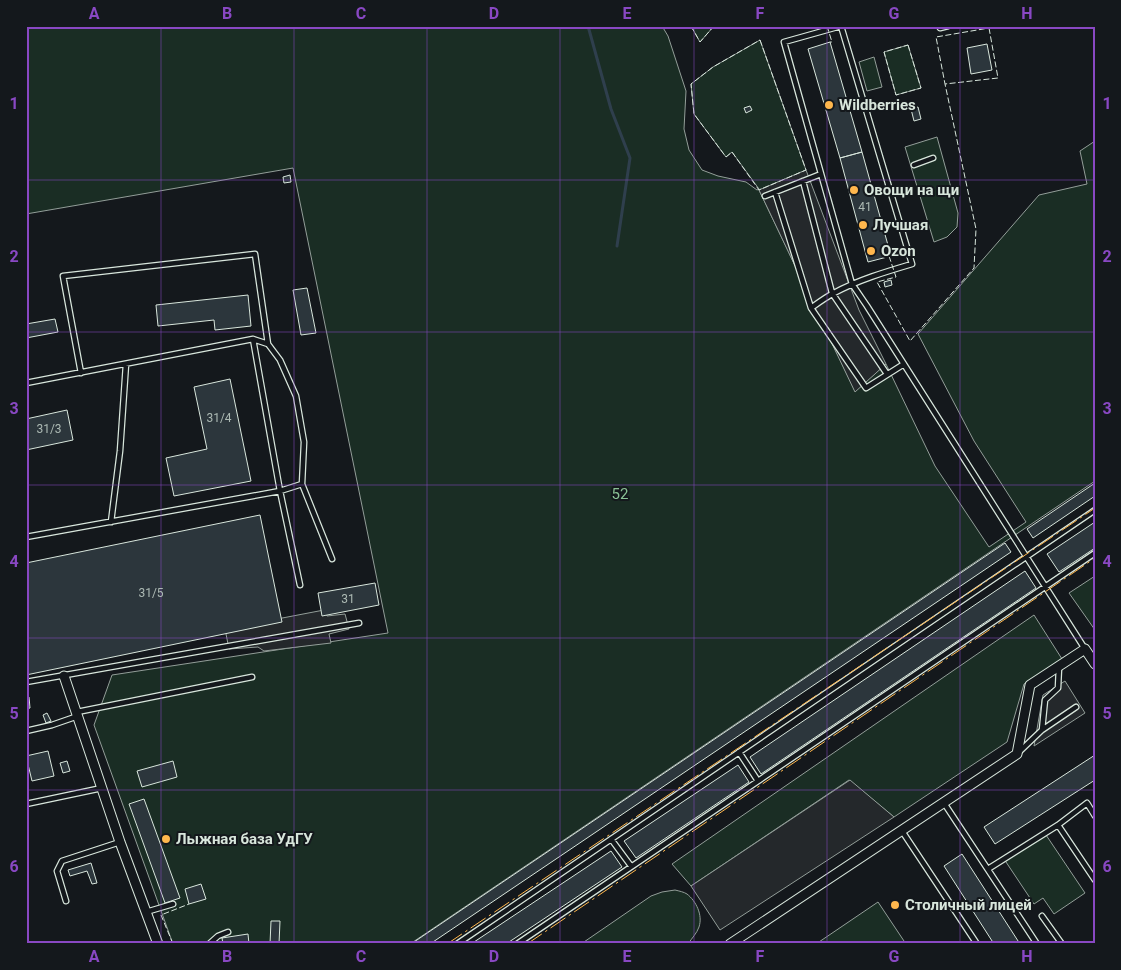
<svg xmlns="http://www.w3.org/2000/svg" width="1121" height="970" font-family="Roboto,sans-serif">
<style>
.green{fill:#1a2d24;stroke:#939e99}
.parking{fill:#24282b;stroke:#939e99}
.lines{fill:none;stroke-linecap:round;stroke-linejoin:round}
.stream{stroke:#2f3f4d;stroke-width:3}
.building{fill:#2c363c;stroke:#d8e6dc}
.lane-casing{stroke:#d8e6dc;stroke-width:7}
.street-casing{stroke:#d8e6dc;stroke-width:11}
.lane{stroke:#14181c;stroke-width:4.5}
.street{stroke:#14181c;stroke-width:9}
.fence{stroke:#d8e6dc;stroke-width:1;stroke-dasharray:6 2.5;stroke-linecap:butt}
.power{stroke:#ffb74d;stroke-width:1;stroke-dasharray:18 4 2.5 4;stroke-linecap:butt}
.grid{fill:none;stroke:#8948c3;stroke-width:1;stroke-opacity:0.55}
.poi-dot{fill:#ffb74d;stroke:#14181c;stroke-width:2}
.labels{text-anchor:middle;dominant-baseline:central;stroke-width:4;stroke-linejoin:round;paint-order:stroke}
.number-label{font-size:12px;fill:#adbab4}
.poi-label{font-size:15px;font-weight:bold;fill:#d8e6dc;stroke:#14181c;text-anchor:start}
.park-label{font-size:15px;fill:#8ac095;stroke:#14181c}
.neatline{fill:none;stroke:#8948c3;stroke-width:2}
.grid-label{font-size:16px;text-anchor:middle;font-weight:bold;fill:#8948c3}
</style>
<rect width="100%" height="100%" fill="#14181c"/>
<path class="green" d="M26 26H662L668 36 686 91 684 129 689 150 702 170 718 176 746 182 757 190 759 189 732 152 726 157 694 114 691 84 713 67 760 40 806 170 759 190 855 391 886 364 935 466 989 547 1026 522 974 441 918 334 1039 195 1087 184 1080 151 1095 141V481L410 944H173L94 725 112 675 388 633 293 168 26 214Z
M691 26H714L700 42Z
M908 45 921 88 896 95 884 52Z
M874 57 882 87 867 91 859 62Z
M937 137 958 213 957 227 947 237 934 242 905 147Z
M1095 576V630L1069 593Z
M1034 615 1062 659 1024 684 1007 742 894 817 849 780 691 886 672 864Z
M1044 832 1085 893 1054 914 1043 898 1034 904 1004 859Z
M675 890C679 891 684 892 687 894 696 901 703 915 699 927 697 933 692 938 688 944H581L651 896 662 892Z
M878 902 906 944H816Z"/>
<path class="parking" d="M806 170 859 310 886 364 855 392 759 190Z
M324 610 327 616 345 614 349 629 329 634 331 643 264 651 258 647 229 649 225 629Z
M1065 681 1085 713 1034 746 1043 695Z
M850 780 894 817 720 930 691 886Z"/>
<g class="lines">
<path class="stream" d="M588 26 611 109 630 158 617 246"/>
</g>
<path class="building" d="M830 42 862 152 840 158 808 49Z
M987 44 992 70 971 74 967 48Z
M750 106 752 110 746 113 744 108Z
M918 107 921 119 914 121 911 109Z
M862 152 891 256 868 262 840 158Z
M290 175 291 182 284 183 283 177Z
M891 280 892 285 885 287 884 282Z
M307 288 316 333 301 335 293 290Z
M248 295 251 326 215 330 214 320 158 326 156 305Z
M55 319 58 332 26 338V324Z
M230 379 251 481 174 496 166 458 207 449 194 387Z
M67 410 73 440 26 450V419Z
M1095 483V496L1033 538 1027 529Z
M260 515 282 622 26 675V563Z
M1095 522V548L1059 572 1047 554Z
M1005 543 1011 552 430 944H411Z
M1025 571 1036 588 761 774 750 757Z
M375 583 379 605 322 616 318 593Z
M29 697 30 708 26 709V698Z
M47 713 51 721 46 723 43 715Z
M48 751 54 776 32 781 26 756Z
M1095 755V780L995 844 984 827Z
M67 761 70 771 63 773 60 763Z
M173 761 177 777 142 787 137 771Z
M738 765 749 782 636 858 624 841Z
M144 799 180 898 165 903 129 804Z
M611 851 622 867 506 944H471Z
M962 854 1020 944H994L944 866Z
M91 863 97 883 92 884 87 871 70 876 68 870Z
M201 884 206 899 189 904 185 889Z
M271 921H280L279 944H270Z
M248 934 249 944H223L222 938Z"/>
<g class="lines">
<g class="lane-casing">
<path id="lane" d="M841 26 784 42 852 284 867 306 1085 649
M841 26 912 264C885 272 858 280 834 293 826 297 818 303 811 308L866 388 904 364
M939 26 940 28 948 26
M914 165 933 158
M803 181 832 293 887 374
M775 192 811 308
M765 196 821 174
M253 339 268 344 280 360 296 396 304 442 302 484 332 559
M81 373 63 276 255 254 268 344
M26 383 253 339 280 491 302 484
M111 522 120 451 126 364
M26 537 280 491 300 585
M26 682 359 623
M77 712 252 677
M1042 730 1076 707
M26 731 52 725 78 716
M739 752 758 781
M1018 753 1042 730 1045 700 1058 688 1059 667
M944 803 1037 944
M26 804 102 788
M1058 825 1087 803 1095 816
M902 831 977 944
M611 839 631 866
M988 869 1058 825 1095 880
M66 901 57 871 62 861 120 842
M146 912 173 904
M1042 916 1062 944
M209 944 218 936 228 932
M457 944 1095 510
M517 944 1095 553"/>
</g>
<g class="street-casing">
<path id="street" d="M64 676 120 842 158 944
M730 944 1017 754 1030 685 1085 649 1095 664"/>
</g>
<use href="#lane" class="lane"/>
<use href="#street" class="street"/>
<path class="fence" d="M691 26 700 42 714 26
M827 26 832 42H830
M989 28 998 78 945 84 936 37Z
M760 40 806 170 759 190 732 152 726 157 694 114 691 84 713 67Z
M908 45 921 88 896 95 884 52Z
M889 256 896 277 877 282 910 341 974 268 976 229 945 84
M173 944 161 915 189 904"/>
<path class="power" d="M447 944 1095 508
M527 944 1095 558"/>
</g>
<path class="grid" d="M161 26V944M294 26V944M427 26V944M560 26V944M694 26V944M827 26V944M960 26V944M26 180H1095M26 332H1095M26 485H1095M26 638H1095M26 790H1095"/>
<g class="poi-dot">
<circle cx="829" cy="105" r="5"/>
<circle cx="854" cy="190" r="5"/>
<circle cx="863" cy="225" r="5"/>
<circle cx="871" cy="251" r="5"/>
<circle cx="166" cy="839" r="5"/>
<circle cx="895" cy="905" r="5"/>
</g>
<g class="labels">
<g class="number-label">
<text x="865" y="207">41</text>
<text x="219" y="418">31/4</text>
<text x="49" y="429">31/3</text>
<text x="151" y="593">31/5</text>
<text x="348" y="599">31</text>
</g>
<g class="poi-label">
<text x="839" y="105">Wildberries</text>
<text x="864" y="190">Овощи на щи</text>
<text x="873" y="225">Лучшая</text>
<text x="881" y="251">Ozon</text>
<text x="176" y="839">Лыжная база УдГУ</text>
<text x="905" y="905">Столичный лицей</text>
</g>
<g class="park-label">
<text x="620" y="494">52</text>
</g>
</g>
<rect width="1121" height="970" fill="none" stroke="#14181c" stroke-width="55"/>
<rect x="28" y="28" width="1066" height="914" class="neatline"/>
<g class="grid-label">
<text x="94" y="19">A</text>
<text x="227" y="19">B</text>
<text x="361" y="19">C</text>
<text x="494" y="19">D</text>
<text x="627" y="19">E</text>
<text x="760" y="19">F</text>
<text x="894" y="19">G</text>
<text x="1027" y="19">H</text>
<text x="14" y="109">1</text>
<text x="1107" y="109">1</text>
<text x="14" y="262">2</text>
<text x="1107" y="262">2</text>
<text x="14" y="414">3</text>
<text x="1107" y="414">3</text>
<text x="14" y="567">4</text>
<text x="1107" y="567">4</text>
<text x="14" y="719">5</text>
<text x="1107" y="719">5</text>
<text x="14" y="872">6</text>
<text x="1107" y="872">6</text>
<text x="94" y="962">A</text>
<text x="227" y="962">B</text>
<text x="361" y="962">C</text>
<text x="494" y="962">D</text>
<text x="627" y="962">E</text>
<text x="760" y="962">F</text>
<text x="894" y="962">G</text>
<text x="1027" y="962">H</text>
</g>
</svg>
